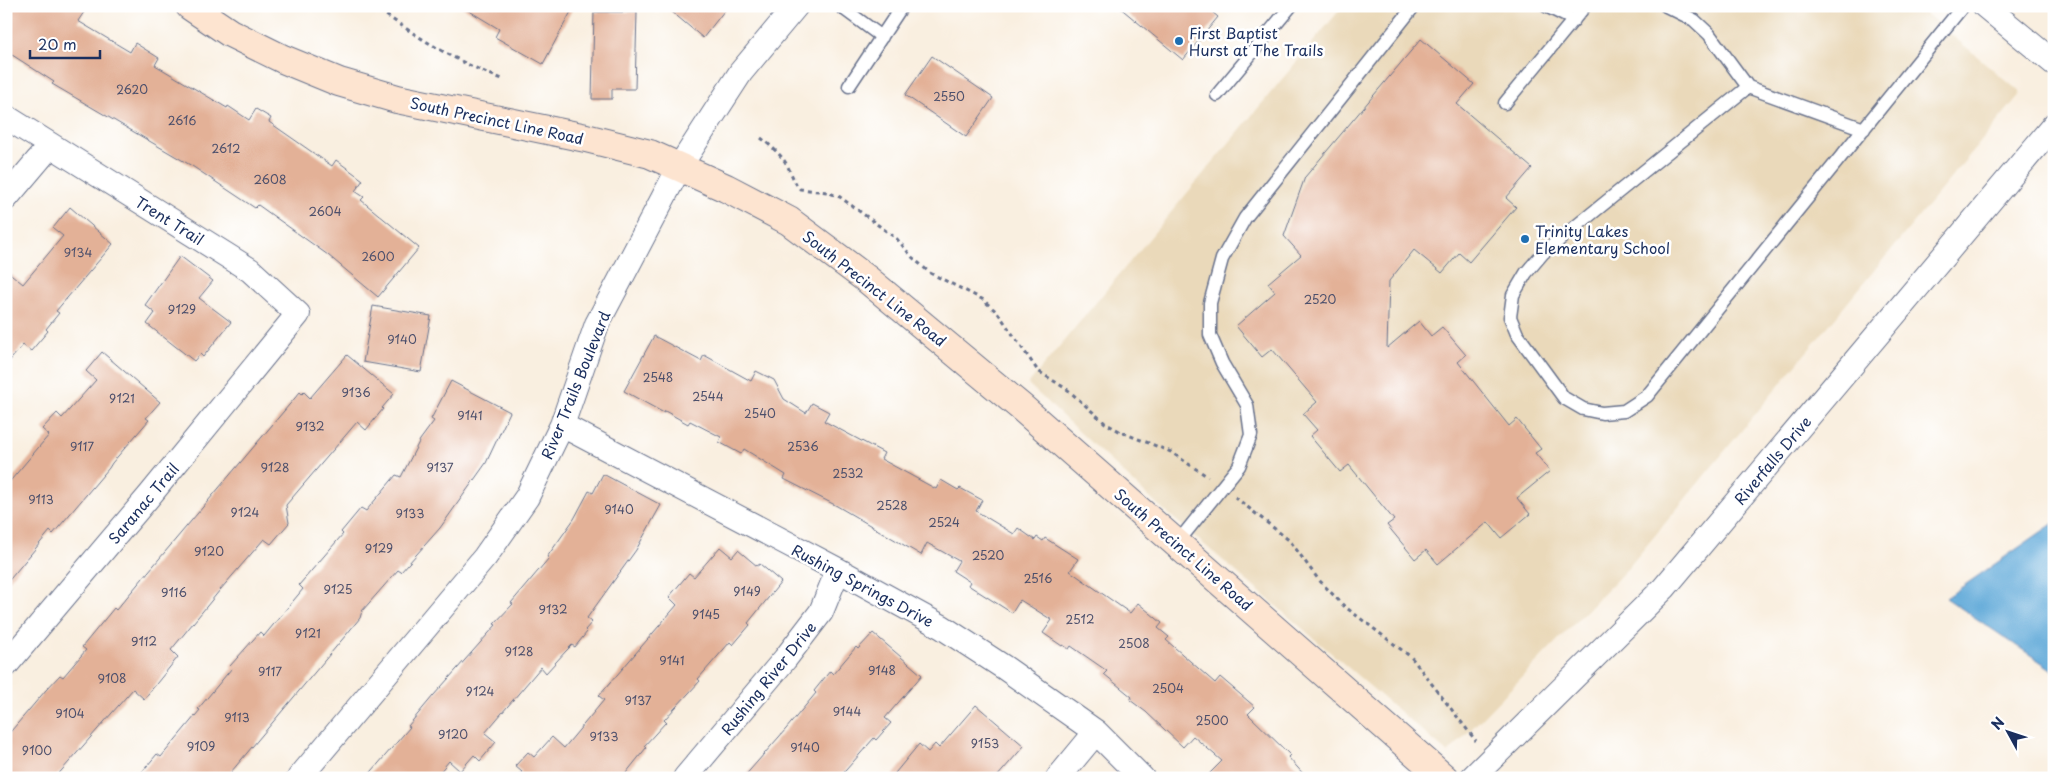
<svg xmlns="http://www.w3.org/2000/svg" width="2060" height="784" font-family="'Playpen Sans',sans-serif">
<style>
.built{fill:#ead9ba}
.water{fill:#62aad9;stroke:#3e6c9c}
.building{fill:#e3b197}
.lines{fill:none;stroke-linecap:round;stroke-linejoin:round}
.service-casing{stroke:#69728c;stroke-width:15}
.minor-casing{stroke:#69728c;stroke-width:26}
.secondary-casing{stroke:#69728c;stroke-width:30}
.path{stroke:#69728c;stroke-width:3;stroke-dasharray:4 4;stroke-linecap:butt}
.service{stroke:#fff;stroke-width:12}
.minor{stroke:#fff;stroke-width:24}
.secondary{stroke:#fde4d0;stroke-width:28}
.poi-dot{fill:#1f6fb2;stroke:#fff;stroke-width:2}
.labels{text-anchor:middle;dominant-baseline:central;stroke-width:5;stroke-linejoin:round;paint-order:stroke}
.number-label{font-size:12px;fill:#4d506c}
.poi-label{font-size:15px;fill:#1b2f5e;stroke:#fff;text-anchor:start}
.street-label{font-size:15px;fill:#1b2f5e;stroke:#fff}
</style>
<rect width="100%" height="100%" fill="#fff"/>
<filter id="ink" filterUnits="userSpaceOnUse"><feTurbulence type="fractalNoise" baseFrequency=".02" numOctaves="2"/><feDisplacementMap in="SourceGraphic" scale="10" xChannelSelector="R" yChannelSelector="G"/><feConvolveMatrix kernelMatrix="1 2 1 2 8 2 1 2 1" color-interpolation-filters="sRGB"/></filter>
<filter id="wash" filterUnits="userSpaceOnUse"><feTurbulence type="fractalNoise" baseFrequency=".0096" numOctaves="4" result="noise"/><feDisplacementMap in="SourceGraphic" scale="20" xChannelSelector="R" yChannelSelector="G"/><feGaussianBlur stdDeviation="1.12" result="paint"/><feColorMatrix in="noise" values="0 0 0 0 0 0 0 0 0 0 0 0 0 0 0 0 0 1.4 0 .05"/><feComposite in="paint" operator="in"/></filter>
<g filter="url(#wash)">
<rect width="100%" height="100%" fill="#f9efe0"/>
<path class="built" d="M1343 6H1917L2021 93 1628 568 1448 753 1150 498 1028 384Z"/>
<path class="water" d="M2054 523V671L1946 598Z"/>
<g id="blocks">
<path class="building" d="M6 6H88L78 21 130 52 135 43 159 58 155 65 227 108 228 106 249 120 256 109 271 118 269 122 332 166 336 160 363 180 355 191 364 197 361 200 419 248 378 297 328 255 258 205 255 208 192 166 52 84 54 82 6 51Z
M461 6H574L543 64 495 37 499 29Z
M665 6H728L703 38Z
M1118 6H1205L1218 17 1183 60Z
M594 12H637L635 89H612V99H592Z
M1421 39 1474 84 1457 104 1532 168 1506 198 1516 207 1469 262 1459 253 1442 273 1414 250 1389 281 1387 348 1419 321 1431 336 1442 327 1466 355 1458 362 1509 426 1517 419 1541 449 1535 453 1550 471 1517 498 1530 514 1501 538 1488 522 1438 564 1426 550 1415 559 1387 525 1394 520 1349 465 1340 472 1310 436 1317 430 1303 414 1317 402 1272 349 1262 357 1236 326 1275 292 1268 283 1301 255 1284 236 1305 177Z
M932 56 993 98 966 137 905 95Z
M70 207 113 244 56 311 59 313 46 329 48 331 31 351 23 345 6 365V270L23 284 63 236 53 228Z
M180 256 213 281 199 298 231 322 203 357 200 354 194 361 147 324 155 313 145 305Z
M373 306 431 316 421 372 363 362Z
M654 336 701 361 704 355 751 381 756 371 774 380 784 399 806 413 812 403 829 412 824 421 884 453 881 459 936 489 941 480 958 490 960 488 982 500 976 511 1014 534 1018 528 1035 540 1037 537 1043 541 1045 538 1078 559 1070 571 1130 613 1138 603 1162 623 1158 628 1169 637 1166 640 1215 683 1220 677 1255 707 1248 714 1290 755 1288 757 1307 778H1205L1222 761 1193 736 1183 747 1146 712 1130 700 1132 697 1104 674 1107 671 1071 646 1069 649 1063 645 1062 646 1043 633 1052 620 1020 600 1012 613 968 585 970 582 953 571 959 561 927 543 921 555 837 506 784 479 786 475 744 449 741 454 719 442 721 437 690 421 688 424 665 411 664 413 624 391Z
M102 352 160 402 146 418 149 420 112 463 109 468 53 534 50 531 6 584V486L49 435 42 429 57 413 62 418 96 380 86 371Z
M347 355 394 394 382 408 383 409 366 430 357 422 286 505 289 523 271 544 264 539 220 590 171 650 178 657 144 699 133 689 55 778H6V737L46 690 60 675 63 677 86 650 82 647 114 608 116 610 300 392 302 394 304 392 310 398Z
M451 381 510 412 486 463 440 528 401 572 398 570 362 611 360 618 346 635 226 778H137L157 754 161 757 200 710 198 709 232 668 230 666 260 632 264 636 303 589 299 585 343 534 341 532 361 508 366 511 396 475 401 477 420 440 434 421 431 419Z
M603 474 661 505 636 550 587 618 592 622 585 630 587 632 575 647 572 645 566 651 546 673 541 667 485 733 496 742 480 761 474 755 460 771 449 761 435 778H366L410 727 408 726 433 696 496 625 494 624 513 604 511 603 549 558 547 557 574 519 589 491 593 493Z
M720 547 732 557 738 550 757 566 760 564 781 582 748 623 750 625 733 645 730 642 698 679 700 681 664 720 666 722 644 746 646 748 622 778H517L522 772 515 766 528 752 534 757 552 737 564 748 604 700 599 696 677 605 669 597 689 573 694 577Z
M873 633 922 675 885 718 891 723 876 740 874 738 839 778H743L786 729 816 693 814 691 830 671 833 674 856 647 858 649Z
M976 705 1024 746 996 778H891L919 744 928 752 935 744 939 748Z"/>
</g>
</g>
<g filter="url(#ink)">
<use href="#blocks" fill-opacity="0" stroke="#69728c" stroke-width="1"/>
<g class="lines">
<g class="service-casing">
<path id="service" d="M840 6 882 37
M1546 6 1574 20
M1666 6 1694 20 1709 34 1748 87 1864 129
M849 86 902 6
M1748 87 1543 253 1526 273 1513 295 1510 317 1517 334 1564 398 1583 409 1602 413 1624 411 1647 396 1963 6
M1217 95 1291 6
M1505 103 1585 6
M1177 543 1239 466 1251 435 1247 405 1222 363 1210 335V303L1222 259 1245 218 1414 6"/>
</g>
<g class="minor-casing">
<path id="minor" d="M1985 6 2054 63
M6 117 250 270 298 314 150 495 6 665
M6 198 50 146
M562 425 838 570 942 627 1005 668 1096 732 1142 778
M299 778 485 557 527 497 562 425 597 324 680 166 741 72 796 6
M685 778 785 659 821 612 838 570
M1058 778 1096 732
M1472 778 1664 588 2054 125"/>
</g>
<g class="secondary-casing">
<path id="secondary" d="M190 6 230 33 283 59 339 82 397 99 586 138 650 154 726 188 789 221 868 280 1021 407 1444 778"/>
</g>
<path class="path" d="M373 6C416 36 455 62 505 80
M761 138C771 146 782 155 788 167 792 175 794 182 800 189L827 192 840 197 897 239 912 257 930 273 982 299 998 313 1038 371 1068 390 1105 423 1121 432 1171 452 1208 477
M1235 497 1290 541 1318 579 1344 606 1411 657 1476 741"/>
<use href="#service" class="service"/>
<use href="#minor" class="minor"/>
<use href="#secondary" class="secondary"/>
</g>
</g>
<g class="poi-dot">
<circle cx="1179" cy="41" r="5"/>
<circle cx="1525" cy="239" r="5"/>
</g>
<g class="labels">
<g class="number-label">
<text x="132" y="89">2620</text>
<text x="949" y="96">2550</text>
<text x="182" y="120">2616</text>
<text x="226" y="148">2612</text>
<text x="270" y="179">2608</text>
<text x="325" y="211">2604</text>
<text x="78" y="252">9134</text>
<text x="378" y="256">2600</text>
<text x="1320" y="299">2520</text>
<text x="182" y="309">9129</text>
<text x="402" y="339">9140</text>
<text x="658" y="377">2548</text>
<text x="356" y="392">9136</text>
<text x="708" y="396">2544</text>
<text x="122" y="398">9121</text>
<text x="760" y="413">2540</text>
<text x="470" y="415">9141</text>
<text x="310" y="426">9132</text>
<text x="82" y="446">9117</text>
<text x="803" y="446">2536</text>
<text x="275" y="467">9128</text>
<text x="440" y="467">9137</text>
<text x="848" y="473">2532</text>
<text x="41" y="499">9113</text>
<text x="892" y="505">2528</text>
<text x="619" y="509">9140</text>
<text x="245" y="512">9124</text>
<text x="410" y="513">9133</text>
<text x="944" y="522">2524</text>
<text x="379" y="548">9129</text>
<text x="209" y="551">9120</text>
<text x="988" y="555">2520</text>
<text x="1038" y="578">2516</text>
<text x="338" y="589">9125</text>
<text x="747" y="591">9149</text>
<text x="174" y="592">9116</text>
<text x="553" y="609">9132</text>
<text x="706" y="614">9145</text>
<text x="1080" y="619">2512</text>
<text x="308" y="633">9121</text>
<text x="144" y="641">9112</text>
<text x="1134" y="643">2508</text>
<text x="519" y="651">9128</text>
<text x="672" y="660">9141</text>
<text x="882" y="670">9148</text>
<text x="270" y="671">9117</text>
<text x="112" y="678">9108</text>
<text x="1168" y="688">2504</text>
<text x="480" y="691">9124</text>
<text x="638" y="700">9137</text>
<text x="847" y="711">9144</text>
<text x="70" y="713">9104</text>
<text x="237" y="717">9113</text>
<text x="1212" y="720">2500</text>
<text x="453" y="734">9120</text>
<text x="604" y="736">9133</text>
<text x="985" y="743">9153</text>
<text x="201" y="746">9109</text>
<text x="805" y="747">9140</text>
<text x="37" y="750">9100</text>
</g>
<g class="poi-label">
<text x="1189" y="32">First Baptist<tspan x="1189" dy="17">Hurst at The Trails</tspan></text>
<text x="1535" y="230">Trinity Lakes<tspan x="1535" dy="17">Elementary School</tspan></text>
</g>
<g class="street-label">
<text transform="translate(497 120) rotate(12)">South Precinct Line Road</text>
<text transform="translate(170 220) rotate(32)">Trent Trail</text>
<text transform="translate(875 288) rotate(38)">South Precinct Line Road</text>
<text transform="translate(575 385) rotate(-68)">River Trails Boulevard</text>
<text transform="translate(1772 460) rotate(-50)">Riverfalls Drive</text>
<text transform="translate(143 503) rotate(-50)">Saranac Trail</text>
<text transform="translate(1184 549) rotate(41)">South Precinct Line Road</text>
<text transform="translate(863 585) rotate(28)">Rushing Springs Drive</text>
<text transform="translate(768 678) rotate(-51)">Rushing River Drive</text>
</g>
</g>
<rect width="2060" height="784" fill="none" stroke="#fff" stroke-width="25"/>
<g transform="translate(2008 732) rotate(310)" stroke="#ffffff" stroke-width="4" paint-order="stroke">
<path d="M0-4L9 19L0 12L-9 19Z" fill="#1b2f5e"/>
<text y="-8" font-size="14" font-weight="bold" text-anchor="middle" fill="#1b2f5e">N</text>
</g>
<path d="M30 50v8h70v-8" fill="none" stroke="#1b2f5e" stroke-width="2.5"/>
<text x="38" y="50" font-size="15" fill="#1b2f5e" stroke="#ffffff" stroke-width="4" paint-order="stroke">20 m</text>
</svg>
